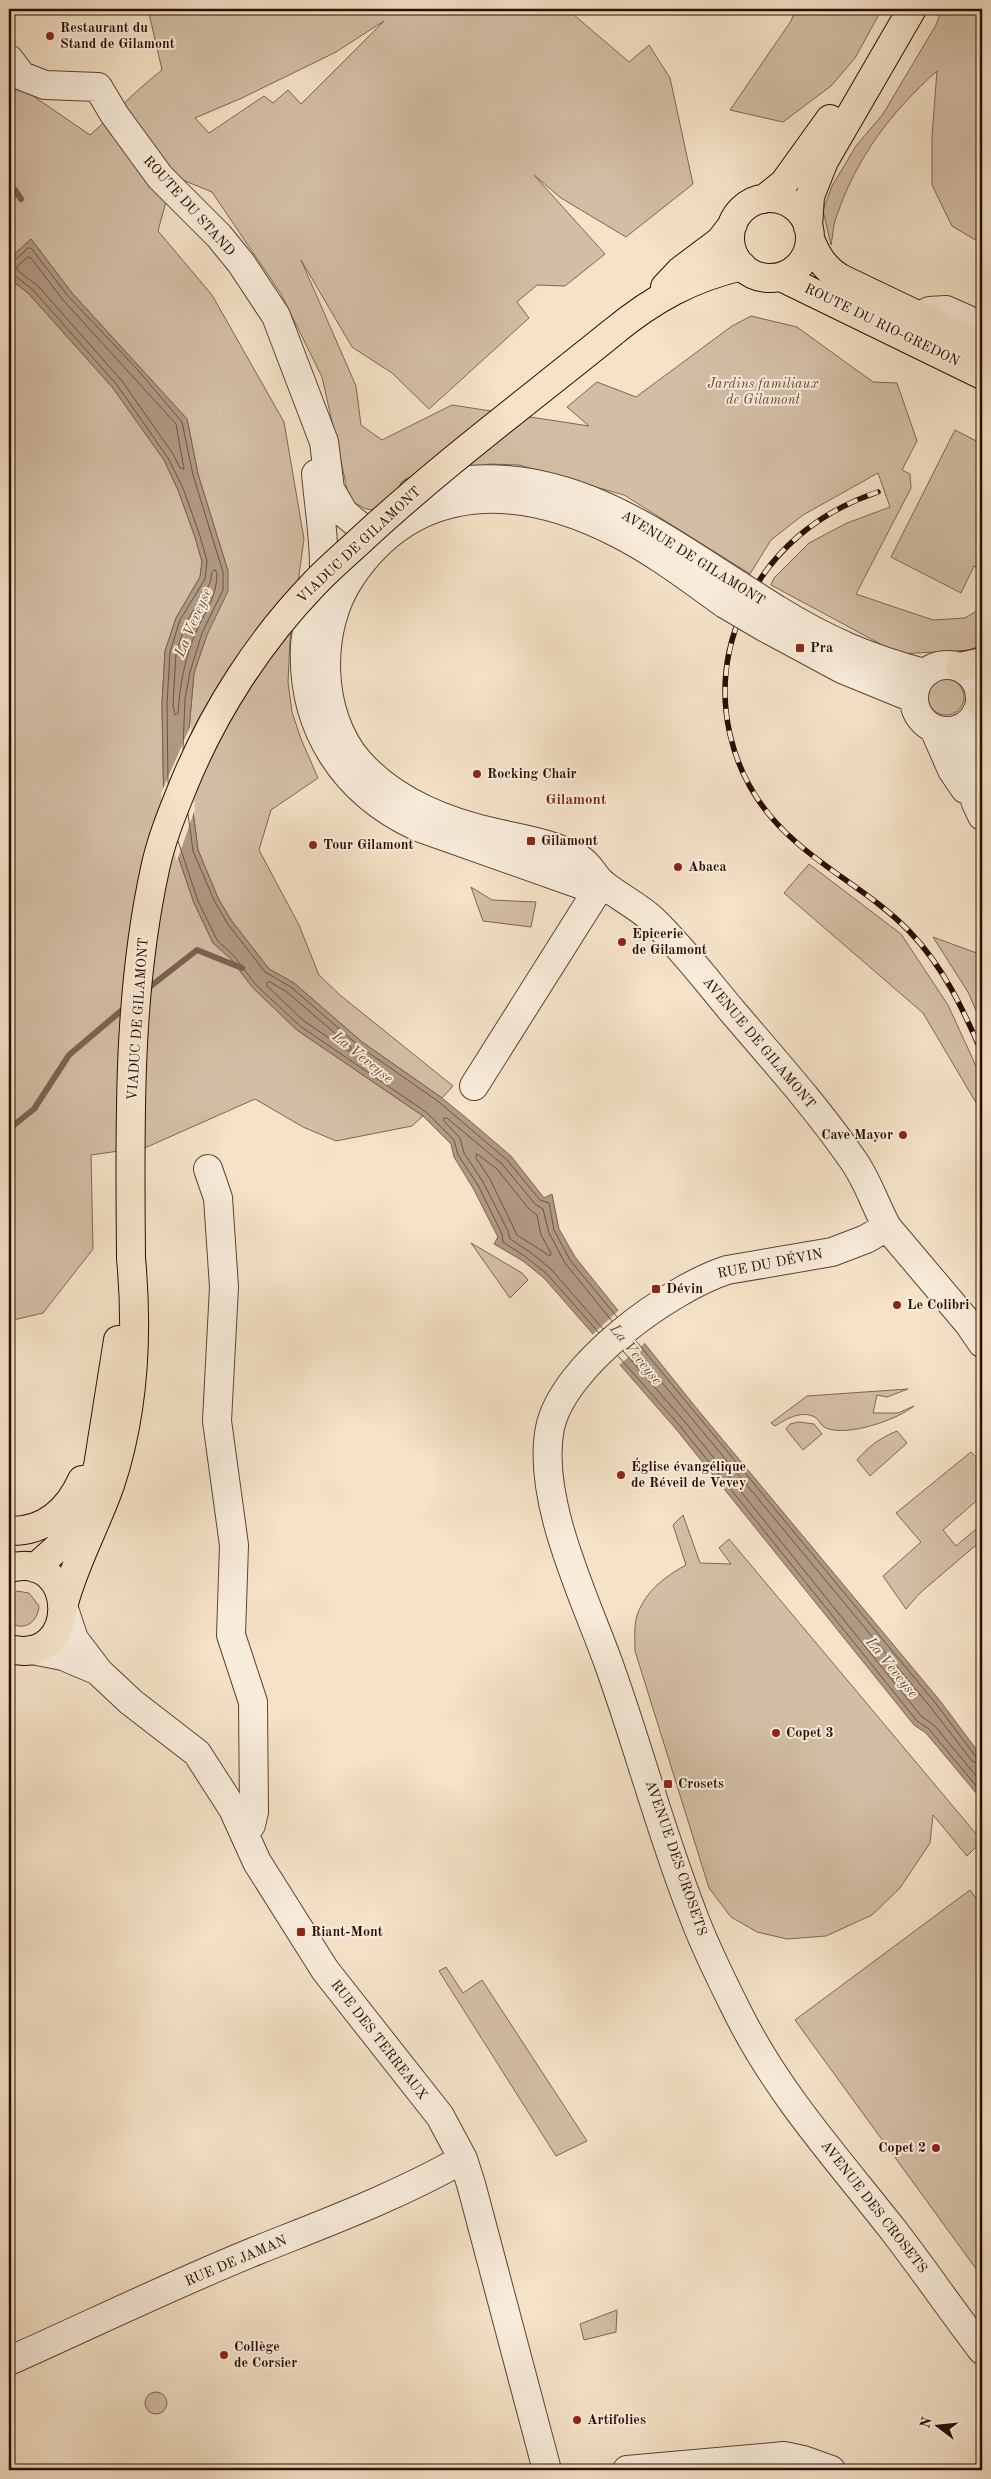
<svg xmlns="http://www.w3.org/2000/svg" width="991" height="2479" font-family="'Old Standard TT',serif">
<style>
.green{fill:#d3bea5;stroke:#7f6552;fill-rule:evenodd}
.water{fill:#b09983;stroke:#7b614f}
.pier{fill:#f5e2c7}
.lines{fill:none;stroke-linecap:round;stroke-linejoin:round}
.shore{stroke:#6e5242;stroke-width:1}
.stream{stroke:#7b614f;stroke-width:6}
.minor-casing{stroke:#5e4232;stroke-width:30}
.major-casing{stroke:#2b0c00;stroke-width:30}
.minor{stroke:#f8ecdb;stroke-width:28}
.major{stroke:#f5e2c7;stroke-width:28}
.rail-casing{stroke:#2b0c00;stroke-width:5.5}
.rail{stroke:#f8ecdb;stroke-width:4;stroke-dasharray:11;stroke-linecap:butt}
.minor-bridge-casing{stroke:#5e4232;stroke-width:30;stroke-linecap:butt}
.major-bridge-casing{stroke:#2b0c00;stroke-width:30;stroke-linecap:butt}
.minor-bridge{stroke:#f8ecdb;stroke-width:28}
.major-bridge{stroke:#f5e2c7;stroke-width:28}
.poi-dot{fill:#8f2418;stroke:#f8ecdb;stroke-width:2}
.labels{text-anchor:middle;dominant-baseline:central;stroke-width:4;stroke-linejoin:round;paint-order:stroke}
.poi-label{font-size:14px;font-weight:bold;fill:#2b0c00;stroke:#f8ecdb;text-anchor:start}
.street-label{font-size:14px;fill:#2b0c00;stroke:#f8ecdb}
.park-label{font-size:14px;font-style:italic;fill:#664a3a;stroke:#f8ecdb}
.water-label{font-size:15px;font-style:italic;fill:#674b3b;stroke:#f8ecdb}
.neighbourhood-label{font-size:15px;font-weight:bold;fill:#7a1f14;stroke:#f8ecdb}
</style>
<rect width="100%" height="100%" fill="#f5e2c7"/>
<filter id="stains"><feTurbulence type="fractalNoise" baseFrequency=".004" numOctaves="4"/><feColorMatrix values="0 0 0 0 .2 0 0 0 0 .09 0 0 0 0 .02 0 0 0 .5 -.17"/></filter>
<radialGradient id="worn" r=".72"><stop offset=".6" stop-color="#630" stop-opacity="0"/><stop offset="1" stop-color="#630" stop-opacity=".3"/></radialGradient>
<path class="green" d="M148 9H567L629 62 649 45 670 78 693 184 626 237 561 198 534 175 605 254 565 286 537 285 517 302 529 318 429 409 392 373 352 347 301 260 356 386 361 425 382 440 452 405 589 426 567 407 597 382 636 397 732 326 751 316 797 327 873 382 897 383 917 441 902 470 910 474 911 488 856 594 933 620 965 618 982 608V644L970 650 899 654 771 585 774 578 809 543 847 523 890 507 878 473 803 515 771 540 750 574 624 495 519 465 489 464 451 475 380 511 366 509 353 502 348 493 322 377 281 294 212 192 173 176 158 231 212 295 284 422 304 539 290 640 288 682 292 712 301 739 318 778 271 810 259 850 299 925 319 975 340 995 453 1086 442 1098 362 1042 294 983 269 969 231 920 218 898 198 850 189 781 188 741 194 673 228 571 198 474 187 419 72 293 31 239 9 259V69L26 91 90 135C115 113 136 90 162 70ZM384 21 301 104 288 90 273 103 264 96 209 133 195 118 242 98 336 52Z
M796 9H882L855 58 831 86 783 122 730 110 791 21Z
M942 9H982V244L952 226 932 185V136L937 71C891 112 857 157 837 215 833 224 833 236 831 245L823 210 832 186 856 146 883 114 936 25Z
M9 278 29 294 113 388 164 460 178 490 195 537 202 562 200 577 176 618 165 651 162 704 164 815 194 903 213 943 231 959 253 988 297 1030 423 1116 412 1126 336 1141 303 1127 255 1099 147 1147 91 1155 93 1249 43 1313 9 1321Z
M955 430 982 444V570L974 566 961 593 891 557Z
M928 697a18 18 0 1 1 36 0a18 18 0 1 1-36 0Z
M809 864 901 934 948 1005 982 1079V1103L978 1106 923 1013 784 893Z
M471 887 492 900 536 902 531 927 483 921Z
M933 937 982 955V1024L968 992Z
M471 1243 522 1273 528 1280 510 1298Z
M908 1389 887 1397 877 1395 873 1413H898L914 1406C897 1420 847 1437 826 1428 821 1426 819 1420 815 1417 800 1410 787 1419 775 1426L771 1423 807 1396Z
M799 1422 814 1424 822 1434 803 1450 786 1429 790 1424Z
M897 1431 907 1443 870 1476 857 1460C869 1446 880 1438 897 1431Z
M971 1452 978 1459 982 1457V1496L943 1530 956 1546 982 1524V1540L920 1593 906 1609 883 1576 921 1542 896 1513Z
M683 1515 700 1563 731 1564 719 1548 729 1539 982 1841 967 1856 933 1815 930 1843 900 1888 872 1915 826 1936 787 1939 757 1932 731 1917 709 1888 635 1651C635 1641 634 1629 636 1619 643 1593 664 1577 686 1565L673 1525Z
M17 1591 29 1593 39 1606C38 1623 23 1632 9 1622V1596Z
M970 1890 982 1907V2277L795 2020Z
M446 1967 463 1993 482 1980 587 2141 556 2156 439 1971Z
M617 2310 616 2332 584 2340 580 2324Z
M145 2403a11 11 0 1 1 22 0a11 11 0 1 1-22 0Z"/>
<path class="water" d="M31 239 72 293 187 419 198 474 228 571V591L207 635 194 673 188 741 189 781 198 850 218 898 231 920 269 969 294 983 362 1042 442 1098 470 1121 511 1156 544 1198 552 1194 559 1229 575 1257 698 1410 941 1702 982 1757V1800L926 1733 914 1725 676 1429 544 1278 523 1261 494 1244 498 1237 473 1188 454 1157 451 1144 423 1116 297 1030 253 988 231 959 213 943 194 903 164 815 162 704 165 651 176 618 200 577 202 562 195 537 178 490 164 460 113 388 29 294 9 278V259Z"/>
<path class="pier" d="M191 725 192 780 195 809 177 861 162 816 161 793Z
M620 1309 646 1342 618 1366 591 1336Z"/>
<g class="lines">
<path class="shore" d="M28 257 31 258 63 300 176 424 184 469 180 468 173 454 122 381 38 286 17 270V267Z
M9 262 14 261 28 248H31L68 296 137 369 182 422 193 475 223 572V590L202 633 190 672 185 699 183 749
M9 275H14L33 290 117 385 168 458 183 488 200 536 207 561 205 579 180 620 170 652 167 704 168 783
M215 570 217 573C217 597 206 609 197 630 185 656 180 684 178 713L175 715 173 705 176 653 186 623 210 583 212 572Z
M188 814 193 851 214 900 227 923 265 972 291 987 359 1046 439 1102 507 1160 540 1200 549 1203 554 1230 570 1260 617 1317
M178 841 198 901 217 940 234 956 256 985 300 1026 426 1112 454 1140 458 1155 478 1185 502 1234 503 1242 526 1257 547 1274 599 1333
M270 982 287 992 351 1047V1050L348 1051 304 1021 267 986V983Z
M477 1154 497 1169 529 1209 537 1215 541 1235 551 1253 550 1256 517 1235 490 1179 476 1158Z
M603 1329 551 1269 530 1252 510 1239 508 1231 483 1182 464 1153 460 1138 444 1121V1118H447L502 1164 535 1204 543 1209 549 1233 565 1263 612 1321
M636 1341 937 1705 976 1757 982 1759
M631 1345 932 1709 972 1761 982 1765
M623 1351 685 1422 921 1716 934 1725 982 1783
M618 1356 680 1426 917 1721 929 1729 982 1793"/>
<path class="stream" d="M15 190 21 199
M147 989 197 950 242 968
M9 1129 34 1109 69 1055 128 1005"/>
<g class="minor-casing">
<path id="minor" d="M9 59 22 76 45 85 98 87 114 114 160 177 219 236 241 263 276 316 324 442 330 489 344 513 362 528
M908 328 929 311 946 310 982 326
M316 474C319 508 325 541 324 575
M413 492C431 484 448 482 468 480 572 471 657 533 740 586
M328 569 324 575C316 597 307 621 305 645 301 728 344 793 418 827L582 885 602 883
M725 604C690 579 655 552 617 533 521 484 417 479 351 577 316 628 317 714 359 762 394 801 446 822 496 833 523 839 556 844 580 859 591 866 594 877 603 884 619 897 638 906 653 920 682 948 707 981 733 1012 774 1060 817 1108 853 1160 868 1181 875 1205 887 1227L969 1324 982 1343
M776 609C826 640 868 658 924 673
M764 627 842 669 913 698
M914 698a33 33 0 1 1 66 0a33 33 0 1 1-66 0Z
M966 725C964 756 967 788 982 816
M934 729 952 770 965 789
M474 1086 602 883
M208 1169 218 1198 224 1287 217 1421 234 1545 231 1635 253 1702 254 1812 251 1825 244 1832
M887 1227 866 1239 832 1252 727 1270C669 1289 563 1365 550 1428 536 1498 584 1596 608 1662 638 1745 660 1830 692 1912 705 1948 723 1983 740 2017 780 2096 840 2162 894 2231 924 2270 952 2311 982 2350
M64 1609 74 1639 99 1672 131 1702 197 1753 233 1809 257 1862 325 1970 440 2116 463 2159 471 2184 547 2470
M32 1650 63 1656 96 1670
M9 2361C92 2324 174 2284 258 2250 328 2222 398 2196 463 2159
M627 2470 784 2456 803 2460 831 2470"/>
</g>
<g class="major-casing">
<path id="major" d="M730 238a40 40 0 1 1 80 0a40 40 0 1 1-80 0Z
M764 199 784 183 830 119
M808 227 810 196 824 161 912 9
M810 239C817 256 824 268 840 278L982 346
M781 277 982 375
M665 287 680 271 720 241 733 224
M613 332C653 299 691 278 742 266
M960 667 982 662
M980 703 982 698
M9 1531C44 1532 68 1511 82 1480
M9 1568C79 1549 81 1667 9 1649
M35 1568 66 1540 77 1522 88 1497 98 1466 118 1340
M64 1603C75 1562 96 1525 110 1485 134 1413 138 1334 131 1258"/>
</g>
<use href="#minor" class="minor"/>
<use href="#major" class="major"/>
<g class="rail-casing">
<path id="rail" d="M878 492C818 512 770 551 743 610 706 692 728 784 796 842 832 874 875 896 909 931 943 966 963 1009 982 1053"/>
</g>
<use href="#rail" class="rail"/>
<g class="minor-bridge-casing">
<path id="minor-bridge" d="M740 586 776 609
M725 604 764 627"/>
</g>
<g class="major-bridge-casing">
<path id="major-bridge" d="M131 1258C130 1128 127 997 155 869 161 840 173 811 184 784 214 711 259 641 314 584 329 568 347 553 363 538 442 465 529 400 613 332"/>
</g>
<use href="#minor-bridge" class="minor-bridge"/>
<use href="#major-bridge" class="major-bridge"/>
</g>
<g class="poi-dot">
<circle cx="50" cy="36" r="5"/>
<rect x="795" y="643" width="10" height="10" rx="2.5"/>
<circle cx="477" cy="774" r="5"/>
<rect x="526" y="836" width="10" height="10" rx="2.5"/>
<circle cx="313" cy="845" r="5"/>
<circle cx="678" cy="867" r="5"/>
<circle cx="622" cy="942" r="5"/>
<circle cx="903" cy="1135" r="5"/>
<rect x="651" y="1284" width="10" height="10" rx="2.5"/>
<circle cx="897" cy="1305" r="5"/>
<circle cx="621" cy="1475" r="5"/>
<circle cx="776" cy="1733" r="5"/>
<rect x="663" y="1779" width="10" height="10" rx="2.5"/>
<rect x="296" y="1927" width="10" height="10" rx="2.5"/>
<circle cx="936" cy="2148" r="5"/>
<circle cx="224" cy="2355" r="5"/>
<circle cx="577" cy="2420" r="5"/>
</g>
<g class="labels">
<g class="poi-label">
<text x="60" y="28">Restaurant du<tspan x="60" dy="16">Stand de Gilamont</tspan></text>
<text x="810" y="648">Pra</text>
<text x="487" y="774">Rocking Chair</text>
<text x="541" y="841">Gilamont</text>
<text x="323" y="845">Tour Gilamont</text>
<text x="688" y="867">Abaca</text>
<text x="632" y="934">Epicerie<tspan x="632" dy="16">de Gilamont</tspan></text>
<text x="893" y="1135" text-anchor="end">Cave Mayor</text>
<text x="666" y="1289">Dévin</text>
<text x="907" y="1305">Le Colibri</text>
<text x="631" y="1467">Église évangélique<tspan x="631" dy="16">de Réveil de Vevey</tspan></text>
<text x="786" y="1733">Copet 3</text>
<text x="678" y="1784">Crosets</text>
<text x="311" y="1932">Riant-Mont</text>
<text x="926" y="2148" text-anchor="end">Copet 2</text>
<text x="234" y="2347">Collège<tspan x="234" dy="16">de Corsier</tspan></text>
<text x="587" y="2420">Artifolies</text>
</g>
<g class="street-label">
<text transform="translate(189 206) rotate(48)">ROUTE DU STAND</text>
<text transform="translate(882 325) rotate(26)">ROUTE DU RIO-GREDON</text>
<text transform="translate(359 545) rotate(-43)">VIADUC DE GILAMONT</text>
<text transform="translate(693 558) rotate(32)">AVENUE DE GILAMONT</text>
<text transform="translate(138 1019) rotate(-86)">VIADUC DE GILAMONT</text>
<text transform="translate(759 1043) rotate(50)">AVENUE DE GILAMONT</text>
<text transform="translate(770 1264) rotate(-11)">RUE DU DÉVIN</text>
<text transform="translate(676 1858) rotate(71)">AVENUE DES CROSETS</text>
<text transform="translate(379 2040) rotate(52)">RUE DES TERREAUX</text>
<text transform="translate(874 2207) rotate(52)">AVENUE DES CROSETS</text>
<text transform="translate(236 2261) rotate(-23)">RUE DE JAMAN</text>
</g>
<g class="park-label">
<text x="763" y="384">Jardins familiaux<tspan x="763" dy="16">de Gilamont</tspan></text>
</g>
<g class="water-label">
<text transform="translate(194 623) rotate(-67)">La Veveyse</text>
<text transform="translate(362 1058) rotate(39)">La Veveyse</text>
<text transform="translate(635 1355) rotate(51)">La Veveyse</text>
<text transform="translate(891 1668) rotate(51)">La Veveyse</text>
</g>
<g class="neighbourhood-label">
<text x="576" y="800">Gilamont</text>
</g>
</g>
<rect width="991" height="2479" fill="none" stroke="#f5e2c7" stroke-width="30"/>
<rect x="10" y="10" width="971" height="2459" fill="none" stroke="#2b0c00" stroke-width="2.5"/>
<rect x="15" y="15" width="961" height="2449" fill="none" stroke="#2b0c00"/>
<g transform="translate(938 2426) rotate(286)" stroke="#f8ecdb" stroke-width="4" paint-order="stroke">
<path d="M0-4L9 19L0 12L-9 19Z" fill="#2b0c00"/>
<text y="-8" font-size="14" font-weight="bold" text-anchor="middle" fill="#2b0c00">N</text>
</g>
<rect width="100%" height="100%" filter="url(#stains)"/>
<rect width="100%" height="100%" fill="url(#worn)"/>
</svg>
